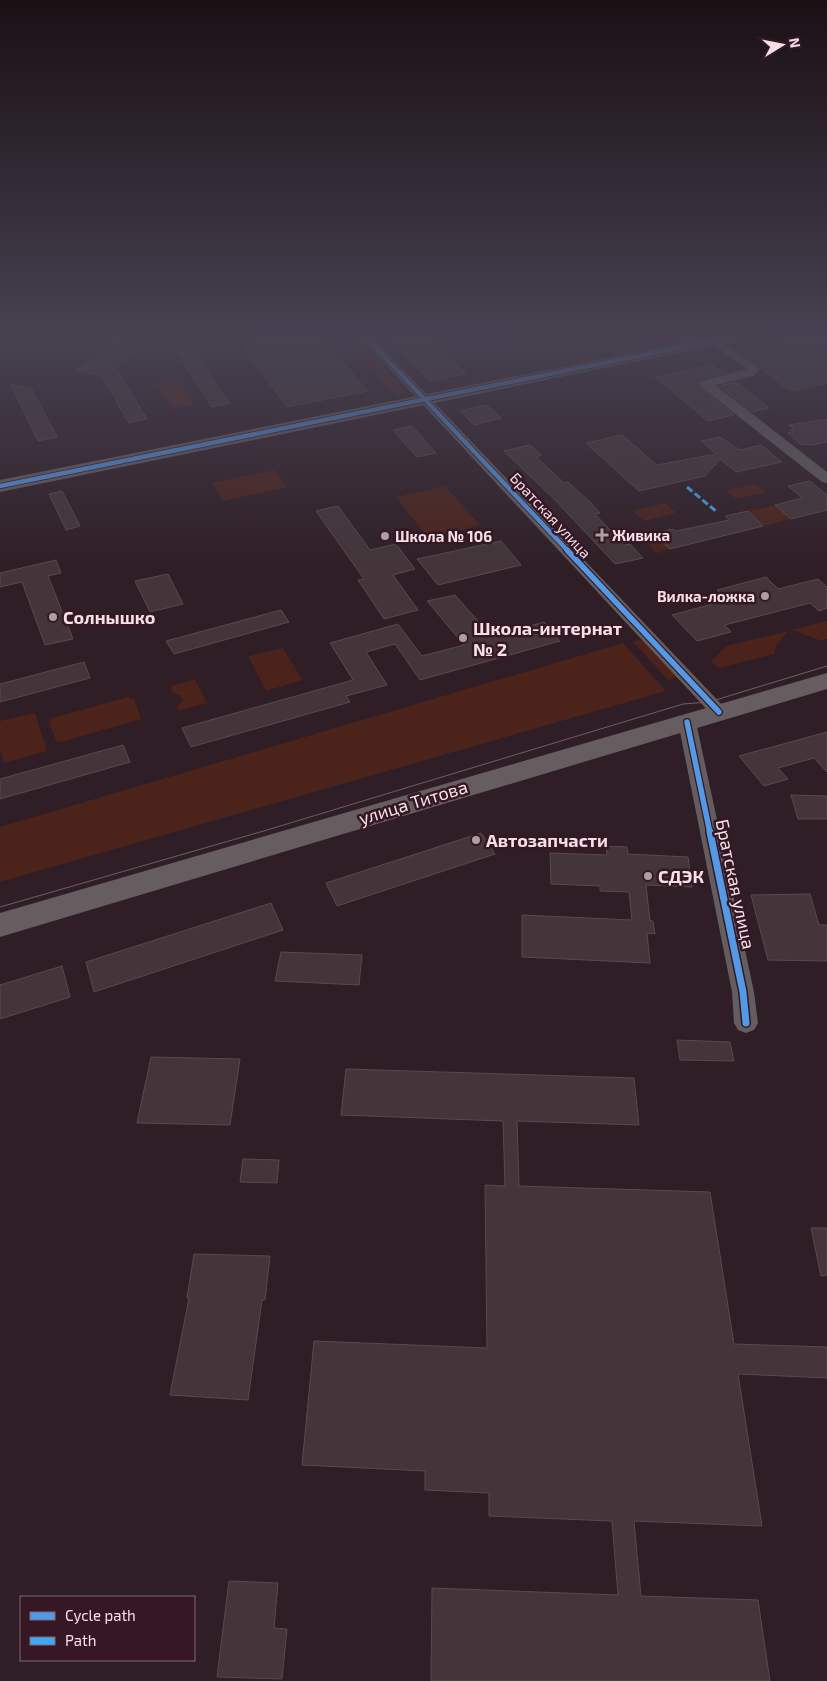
<svg xmlns="http://www.w3.org/2000/svg" width="827" height="1681" font-family="'Exo 2',sans-serif">
<style>
.green{fill:#4b231b}
.building{fill:#433539;stroke:#594a4d}
.lines{fill:none;stroke-linecap:round;stroke-linejoin:round}
.street{fill:#635d60;fill-rule:evenodd}
.secondary{fill:#675f63;fill-rule:evenodd}
.primary{fill:#665d61;fill-rule:evenodd}
.tram{stroke:#696065;stroke-width:1}
.quiet{stroke:#3fa9f5;stroke-width:3;stroke-dasharray:7 3;stroke-linecap:butt}
.cycleway-far2-casing{stroke:#351824;stroke-width:6}
.cycleway-far1-casing{stroke:#351824;stroke-width:8}
.cycleway-casing{stroke:#351824;stroke-width:10}
.cycleway-far2{stroke:#5399e6;stroke-width:4.5}
.cycleway-far1{stroke:#5399e6;stroke-width:5.5}
.cycleway{stroke:#5399e6;stroke-width:7}
.poi-dot{fill:#b09ca3;stroke:#351824;stroke-width:2}
.labels{text-anchor:middle;dominant-baseline:central;stroke-width:5;stroke-linejoin:round;paint-order:stroke}
.far-street-label{font-size:15px;fill:#f5e0e7;stroke:#351824}
.far-poi-label{font-size:15px;font-weight:bold;fill:#f5e0e7;stroke:#351824;text-anchor:start}
.poi-label{font-size:18px;font-weight:bold;fill:#f5e0e7;stroke:#351824;text-anchor:start}
.street-label{font-size:18px;fill:#f5e0e7;stroke:#351824}
</style>
<rect width="100%" height="100%" fill="#2f1e25"/>
<path class="green" d="M341 335H354L407 393 396 396Z
M177 379 195 404 173 409 156 383Z
M274 470 287 487 223 501 212 483Z
M755 484 766 492 736 499 726 490Z
M445 486 480 525 428 538 396 497Z
M665 503 676 513 644 521 633 511Z
M775 505 791 519 763 526 748 511Z
M654 533 670 549 656 553 641 536Z
M827 621V639L822 641 792 630Z
M789 631 777 644 774 654 719 668 711 661 726 646Z
M640 640 648 641 679 675 669 681 633 642Z
M623 643 666 691 0 882V827Z
M283 648 302 680 266 691 248 656Z
M195 679 207 703 179 711 177 707 183 700 181 696 172 692 171 686Z
M128 697 134 699 141 719 61 742 56 741 49 722 53 718Z
M35 713 47 751 4 763 0 749V721Z"/>
<path class="building" d="M303 335H318L368 391 287 407 242 345Z
M406 335H427L466 374 430 381 388 338Z
M815 335H823L827 337V383L791 391 738 352Z
M116 341 143 346 115 367 147 419 129 423 101 375 76 370Z
M177 352 197 356 229 403 212 407Z
M713 365 724 373 701 379 697 385 734 415 708 421 655 377Z
M736 382 769 408 752 412 719 386Z
M10 384 31 388 57 437 38 441Z
M487 405 501 418 474 425 460 411Z
M827 419V442L811 445 800 444 788 433 793 432 790 430 794 429 789 425Z
M412 426 436 453 417 457 393 430Z
M622 435 657 465 716 454 701 441 720 437 740 450 761 445 782 462 736 472 720 459 705 476 639 491 586 443Z
M530 445 542 455 536 457 564 483 568 482 590 502 600 513 595 514 624 545 630 544 643 558 615 564 555 500 504 451Z
M810 481 827 495V510L791 519 775 505 802 498 788 486Z
M62 491 80 526 66 530 49 494Z
M338 506 370 550 396 544 415 569 393 575 418 610 384 619 358 580 364 579 316 511Z
M748 511 763 526 670 549 654 533 673 529 676 531 729 520 725 516Z
M501 541 521 565 438 585 417 559Z
M56 560 61 573 48 576 73 639 45 645 22 582 0 587V573Z
M168 574 183 604 150 612 135 581Z
M766 577 778 589 818 579 827 587V608L819 611 810 603 725 625 731 632 697 641 672 615 727 600 717 590Z
M455 595 492 637 544 622 560 641 420 680 395 644 366 652 387 685 346 696 350 702 191 747 182 728 353 680 330 643 398 624 422 656 464 645 427 601Z
M281 610 289 622 174 654 166 641Z
M84 662 90 678 0 702V684Z
M827 732V772L814 758 778 768 788 779 764 786 739 756Z
M123 745 130 762 0 799V779Z
M791 795 827 796V819H798Z
M481 833 495 854 337 906 326 883Z
M606 846 627 847 628 854 688 857 692 887 646 885 650 921H653L655 934 647 933 650 963 522 957V915L632 920 629 892 600 891V886L551 884 550 853 607 855Z
M810 894 819 925H827V961L768 960 751 895Z
M271 903 283 930 94 992 86 962Z
M281 952 362 955 359 985 275 981Z
M62 966 70 997 0 1019V985Z
M677 1040 730 1042 734 1061 680 1060Z
M151 1057 240 1059 230 1125 137 1123Z
M346 1069 634 1078 639 1125 517 1121 519 1186 710 1192 734 1344 827 1347V1378L738 1374 762 1526 634 1521 641 1596 758 1600 770 1681H431L432 1588 618 1595 612 1521 489 1516V1493L425 1490V1471L302 1465 314 1341 487 1348 485 1185 505 1186 503 1121 341 1115Z
M243 1159 279 1160 277 1183 240 1182Z
M811 1228H827V1275L821 1276Z
M194 1254 270 1256 265 1300H262L248 1400 170 1395 189 1298H187Z
M229 1581 278 1583 274 1628 287 1629 282 1679 217 1677Z"/>
<g class="lines">
<path class="street" d="M358 335H370L725 708 728 712 725 716 719 718 713 716Z
M714 337 760 369 754 376 715 385 827 472V483L822 482 701 387 699 384 701 381 747 369 710 343 708 341Z
M687 716 693 718 696 722 754 992 758 1023 754 1030 746 1033 738 1030 734 1023 732 992 678 722 681 718Z"/>
<path class="secondary" d="M720 335H749L747 338 741 340 0 492V480Z"/>
<path class="primary" d="M827 673V689L0 937V913Z"/>
<path class="tram" d="M0 907 267 830 683 704 709 702 827 666"/>
<path class="quiet" d="M687 487 717 512"/>
<g class="cycleway-far2-casing">
<path id="cycleway-far2" d="M364 335 568 551
M0 486 741 335"/>
</g>
<g class="cycleway-far1-casing">
<path id="cycleway-far1" d="M567 550 719 712
M687 722 710 833"/>
</g>
<g class="cycleway-casing">
<path id="cycleway" d="M710 832 743 992 746 1023"/>
</g>
<use href="#cycleway-far2" class="cycleway-far2"/>
<use href="#cycleway-far1" class="cycleway-far1"/>
<use href="#cycleway" class="cycleway"/>
</g>
<linearGradient id="sky" x2="0" y2="1"><stop stop-color="#1a1014"/><stop offset="0.59" stop-color="#474151"/><stop offset="1" stop-color="#474151" stop-opacity="0"/></linearGradient>
<rect width="827" height="570" fill="url(#sky)"/>
<g class="poi-dot">
<path d="M599.5 527.5h5v5h5v5h-5v5h-5v-5h-5v-5h5z"/>
<circle cx="385" cy="536" r="5"/>
<circle cx="765" cy="596" r="5"/>
<circle cx="53" cy="617" r="5"/>
<circle cx="463" cy="638" r="5"/>
<circle cx="476" cy="840" r="5"/>
<circle cx="648" cy="876" r="5"/>
</g>
<g class="labels">
<g class="far-street-label">
<text transform="translate(551 515) rotate(47)">Братская улица</text>
</g>
<g class="far-poi-label">
<text x="612" y="535">Живика</text>
<text x="395" y="536">Школа № 106</text>
<text x="755" y="596" text-anchor="end">Вилка-ложка</text>
</g>
<g class="poi-label">
<text x="63" y="617">Солнышко</text>
<text x="473" y="628">Школа-интернат<tspan x="473" dy="21">№ 2</tspan></text>
<text x="486" y="840">Автозапчасти</text>
<text x="658" y="876">СДЭК</text>
</g>
<g class="street-label">
<text transform="translate(413 802) rotate(-17)">улица Титова</text>
<text transform="translate(736 884) rotate(78)">Братская улица</text>
</g>
</g>
<rect x="20" y="1596" width="175" height="65" fill="#351824" stroke="#826872"/>
<rect x="30" y="1612" width="25" height="8" fill="#5399e6" stroke="#826872"/>
<text x="65" y="1621" font-size="15" fill="#f5e0e7">Cycle path</text>
<rect x="30" y="1637" width="25" height="8" fill="#3fa9f5" stroke="#826872"/>
<text x="65" y="1646" font-size="15" fill="#f5e0e7">Path</text>
<g transform="translate(782 45) rotate(80)" stroke="#351824" stroke-width="4" paint-order="stroke">
<path d="M0-4L9 19L0 12L-9 19Z" fill="#f5e0e7"/>
<text y="-8" font-size="14" font-weight="bold" text-anchor="middle" fill="#f5e0e7">N</text>
</g>
</svg>
